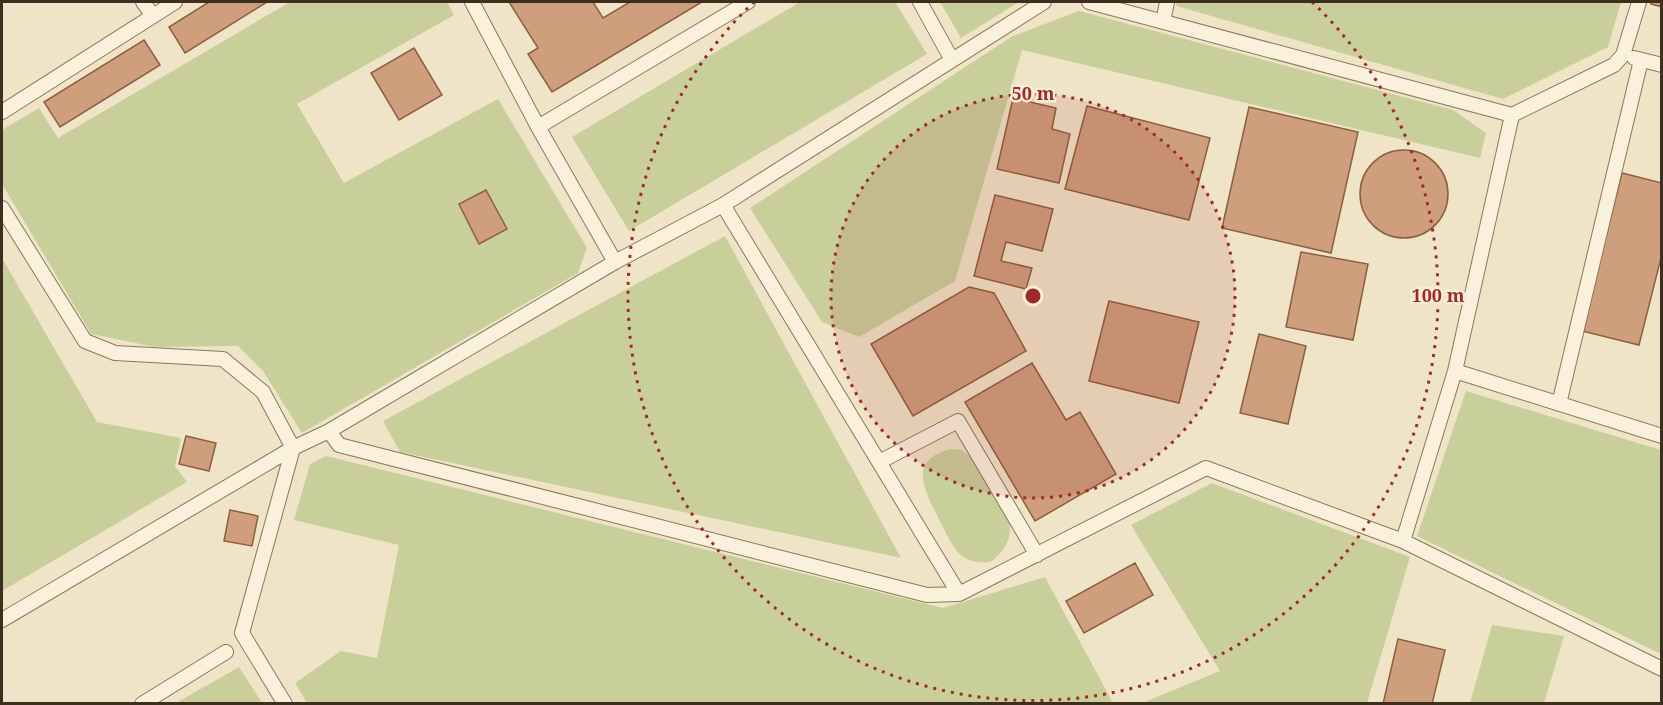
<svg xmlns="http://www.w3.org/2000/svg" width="1663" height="705" font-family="'Noto Serif',serif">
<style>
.green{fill:#c9cf9b}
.building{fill:#cf9f7d;stroke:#8d5f41;stroke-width:1.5}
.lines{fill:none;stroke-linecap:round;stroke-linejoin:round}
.service-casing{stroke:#8d765c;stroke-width:16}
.service{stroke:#faf1dc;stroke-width:14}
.ring{fill:none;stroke:#9e2a2b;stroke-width:3;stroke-dasharray:3 6}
.centre{fill:#9e2a2b;stroke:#f7eed8;stroke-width:3}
.ring-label{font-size:18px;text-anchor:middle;font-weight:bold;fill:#9e2a2b;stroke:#f7eed8;stroke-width:5;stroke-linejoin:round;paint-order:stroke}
</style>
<rect width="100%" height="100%" fill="#f0e4c8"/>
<path class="green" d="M290 2H447L454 15 297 104 344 183 498 99 587 248 578 273 302 433 263 371 238 346 155 347 91 334 2 184V130L39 108 58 138Z
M800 2H895L927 54 629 231 572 137Z
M940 2H1019L961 38Z
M1177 2H1621L1608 47 1503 99 1176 6Z
M1079 11 1453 110 1486 133 1480 158 1022 50 955 281 859 337 822 322 750 208 1011 37Z
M725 236 901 558 400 452 383 421Z
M2 258 97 422 181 438 175 466 187 482 2 591Z
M1466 391 1661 450V654L1417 536Z
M951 449 962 450 970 457C977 469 1008 514 1010 524 1012 538 1003 553 993 560 985 565 970 562 962 556 952 548 946 532 940 521 926 493 905 460 951 449Z
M326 456 943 608 1045 577 1113 703H307L295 683 341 651 377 658 399 545 294 520 310 464Z
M1212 483 1410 557 1367 703H1142L1220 671 1131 525Z
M1492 625 1564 636 1544 703H1470Z
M239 667 262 703H176Z"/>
<path class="building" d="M209 2H267L185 53 169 27Z
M509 2H593L603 18 630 2H702L552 92 528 54 538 48Z
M1652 2H1662V7L1651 4Z
M144 40 160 65 60 127 44 102Z
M414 48 442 95 399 120 371 73Z
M1013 98 1056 108 1052 129 1070 134 1059 183 997 169Z
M1087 106 1210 138 1189 220 1065 189Z
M1249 107 1358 132 1331 253 1222 228Z
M1360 194a44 44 0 1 1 88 0a44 44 0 1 1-88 0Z
M1622 173 1662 183V254L1639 345 1582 331Z
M486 190 507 229 479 244 459 204Z
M995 195 1053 209 1042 251 1006 242 1001 261 1032 268 1026 289 974 276Z
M1301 252 1368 264 1353 340 1286 327Z
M969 287 994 293 1026 351 913 416 871 344Z
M1109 301 1199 322 1179 403 1089 381Z
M1259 334 1306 346 1288 424 1240 413Z
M1032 363 1066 420 1080 412 1116 474 1035 521 965 402Z
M186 436 216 443 209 471 179 464Z
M230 510 258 516 252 546 224 541Z
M1135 563 1153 595 1084 633 1066 601Z
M1398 639 1445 650 1432 704H1383Z"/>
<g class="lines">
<g class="service-casing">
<path id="service" d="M143 2 153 16
M472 2 538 127 615 262
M920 2 952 60
M1089 2 1512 115 1455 371 1403 541
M1163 22 1167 2
M1634 58 1662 65
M2 112 175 2
M1512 115 1614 65 1623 55 1639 2
M538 127 748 2
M723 205 959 594
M2 208 85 341 115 353 223 359 263 392 293 448 242 633 285 704
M1455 371 1662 436
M1559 404 1641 60
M329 431 339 445 927 595 959 594 1206 468 1403 541 1662 669
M879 462 958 421 1037 555
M2 620 293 448 329 431 615 262 723 205 1044 2
M142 704 226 652"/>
</g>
<use href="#service" class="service"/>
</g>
<circle cx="1033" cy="296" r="202" fill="#9e2a2b" fill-opacity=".12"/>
<g class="ring">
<circle cx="1033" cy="296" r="202"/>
<path d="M1312 2A405 405 0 1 1 754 2"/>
</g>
<circle cx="1033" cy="296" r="9" class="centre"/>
<g class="ring-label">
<text x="1033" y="100">50 m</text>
<text x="1438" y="302">100 m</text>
</g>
<rect width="1663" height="705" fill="none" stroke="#3d2e20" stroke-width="6"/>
</svg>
